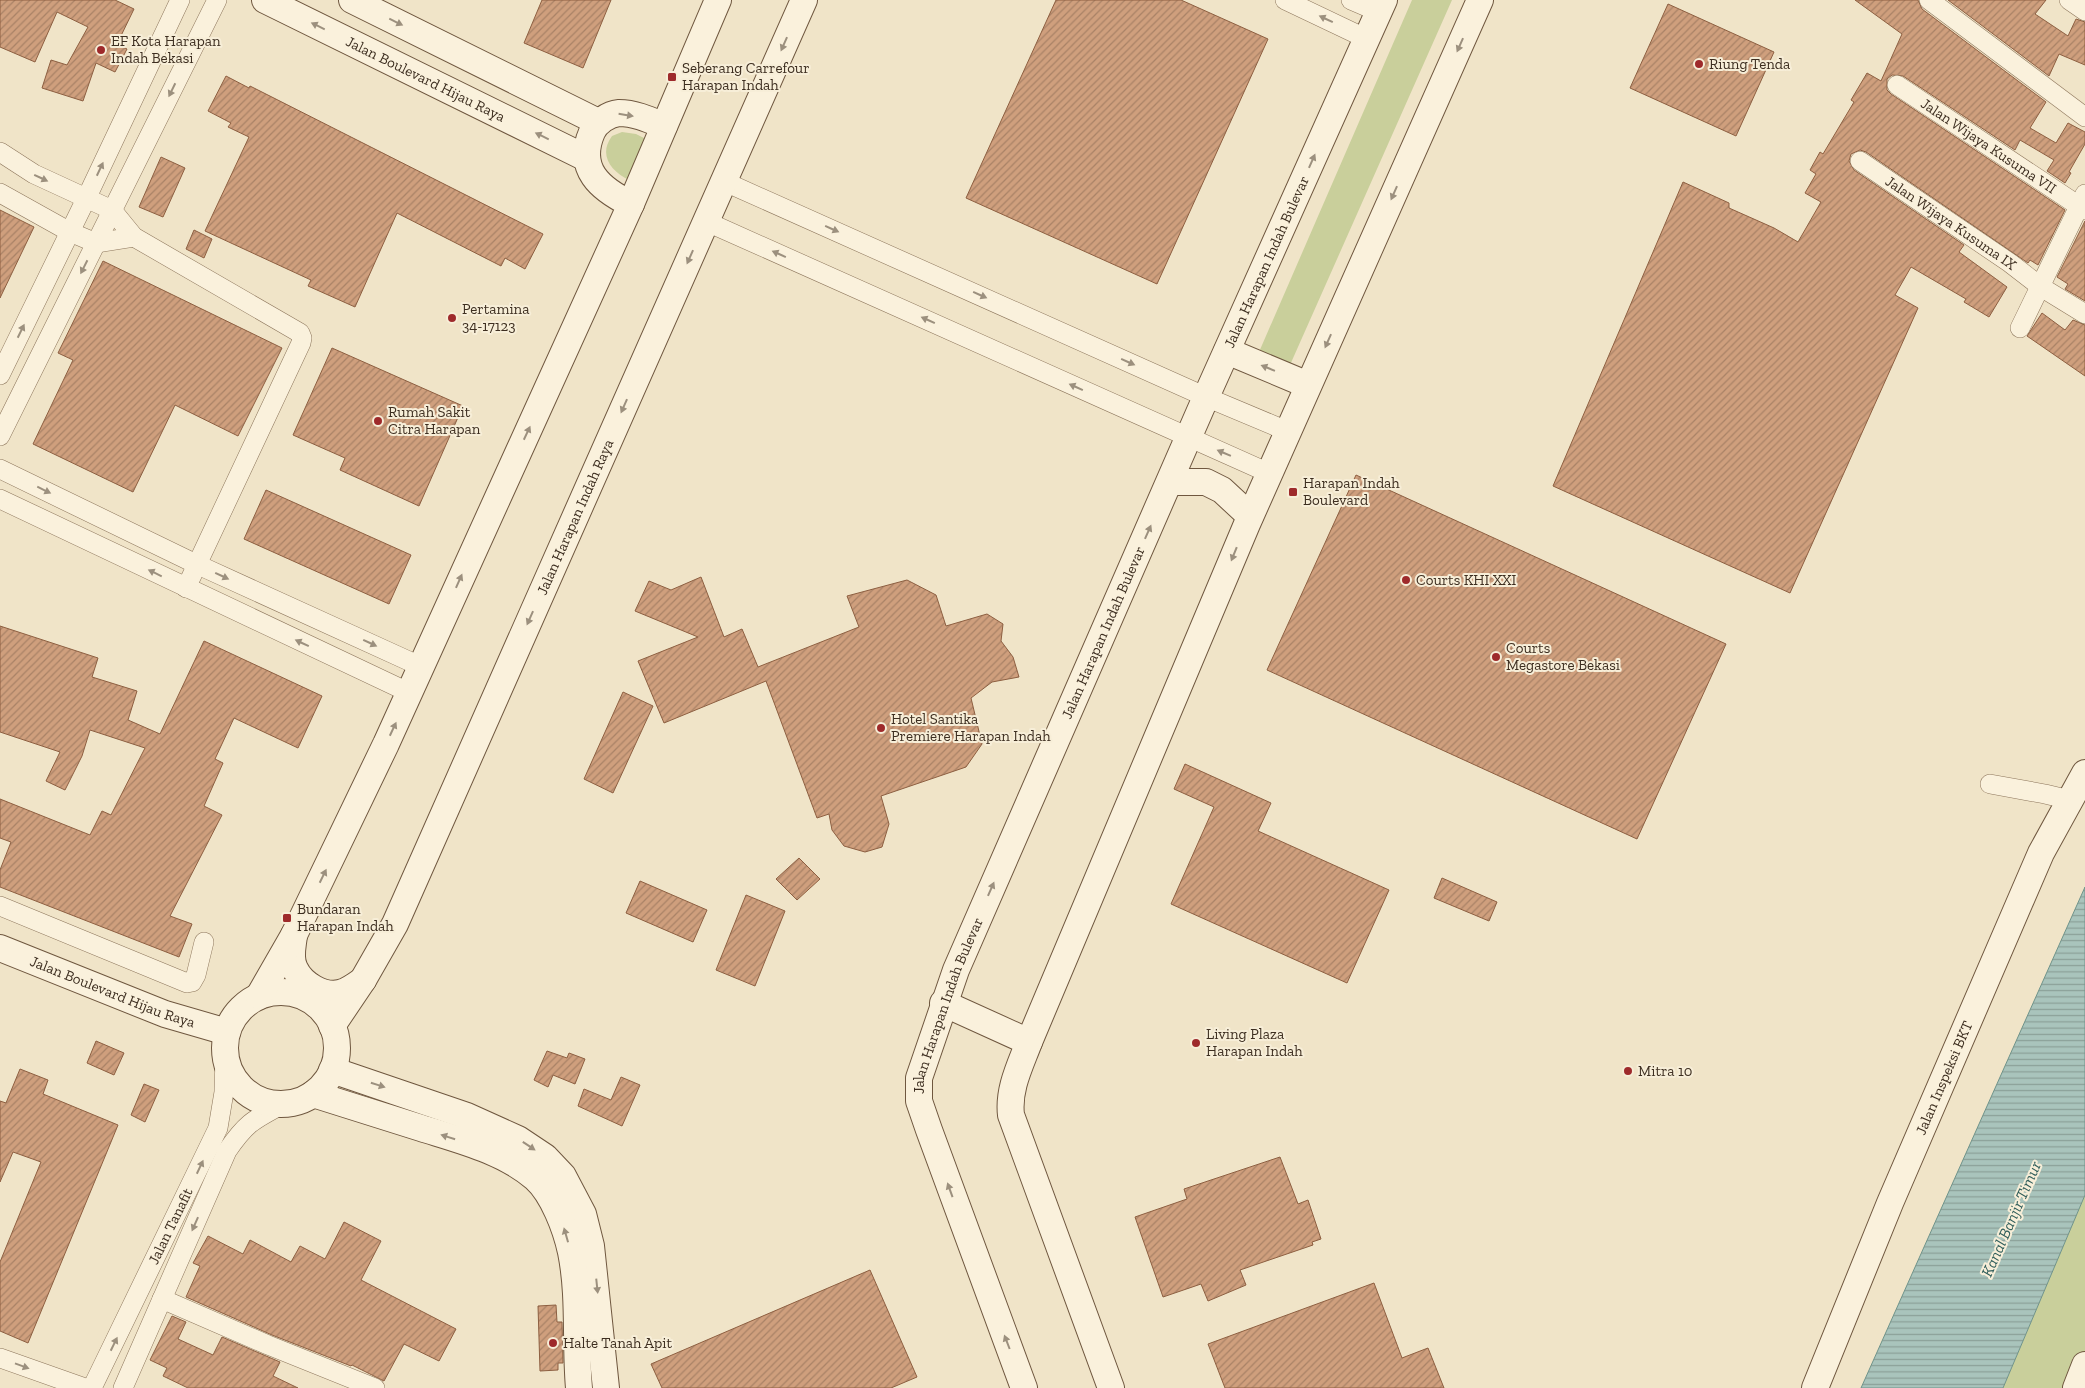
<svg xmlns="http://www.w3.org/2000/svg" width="2085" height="1388" font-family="'Zilla Slab',serif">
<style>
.grass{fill:#c9cf9b}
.water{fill:url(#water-rules);stroke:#6f938a}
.building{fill:url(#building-hatch);stroke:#8d5f41}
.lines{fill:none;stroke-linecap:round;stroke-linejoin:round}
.street-casing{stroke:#8d765c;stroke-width:20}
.secondary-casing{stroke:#6f573f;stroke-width:28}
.street{stroke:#faf1dc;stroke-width:19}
.secondary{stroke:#faf1dc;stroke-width:26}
.oneway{fill:#9c907e}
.poi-dot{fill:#9e2a2b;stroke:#f7eed8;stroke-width:2}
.labels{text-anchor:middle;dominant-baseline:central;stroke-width:4;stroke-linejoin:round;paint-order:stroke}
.poi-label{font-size:15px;fill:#3d2e20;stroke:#f7eed8;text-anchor:start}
.street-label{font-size:15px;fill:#3d2e20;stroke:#f7eed8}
.water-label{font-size:16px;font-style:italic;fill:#2f5d5a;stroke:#f7eed8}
</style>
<defs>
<pattern id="water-rules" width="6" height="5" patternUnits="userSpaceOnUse" patternTransform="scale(1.25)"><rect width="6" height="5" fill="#a9c4bc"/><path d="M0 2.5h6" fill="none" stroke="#8ba098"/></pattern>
<pattern id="building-hatch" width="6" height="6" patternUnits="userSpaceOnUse" patternTransform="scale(1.25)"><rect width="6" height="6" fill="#cf9f7d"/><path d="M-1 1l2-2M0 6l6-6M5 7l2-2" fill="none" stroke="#a98266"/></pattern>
</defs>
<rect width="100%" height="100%" fill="#f0e4c8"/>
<path class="grass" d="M1412 0H1452L1290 365 1259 352Z
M622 132 636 134 646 139 629 180C611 171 598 155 612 136Z
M2085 1195V1366L2076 1388H2003Z"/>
<path class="water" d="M2085 887V1195L2003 1388H1861Z"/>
<path class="building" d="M0 0H115L134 9 117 44 127 49 115 72 96 63 83 101 42 88 51 60 67 65 88 27 57 12 35 62 0 47Z
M542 0H611L583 68 524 43Z
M1056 0H1181L1268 39 1157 284 966 198Z
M1855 0H1918L1922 9 2046 102 2030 128 2056 143 2068 123 2085 132V144L2069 172 2071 173 2065 183 2047 171 2054 160 2020 140 2015 150 1903 76 1892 75 1887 79V90L1891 94 2065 210 2038 265 2030 260 2028 263 1866 152 1860 150 1851 154 1849 161 1854 170 1964 245 1959 252 2007 287 1989 317 1964 302 1966 299 1911 267 1895 295 1918 308 1790 593 1553 486 1683 182 1729 203V208L1774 228 1798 242 1821 202 1805 193 1816 174 1810 170 1820 152 1823 154 1854 102 1851 100 1867 73 1881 81 1902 34Z
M1948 0H2046L2035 14 2068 36 2076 19 2085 22V65L2059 54 2049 76Z
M1668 4 1774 52 1736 136 1630 88Z
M226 76 249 88 250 86 543 234 525 269 505 258 501 266 397 213 355 307 308 286 311 280 205 231 249 137 228 127 231 123 208 111Z
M161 157 185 168 163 217 139 207Z
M0 210 34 227 0 298Z
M2085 221V301L2065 289 2068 284 2057 277Z
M194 230 212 239 204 258 186 249Z
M103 261 282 348 238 436 175 405 133 492 33 444 73 360 58 353Z
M2042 313 2065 330 2073 320 2085 325V376L2027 336Z
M332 348 463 406 419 506 340 470 345 458 293 435Z
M1356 475 1726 644 1637 839 1267 670Z
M266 490 411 555 389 604 244 539Z
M701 577 724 637 742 629 758 667 859 627 847 596 907 580 936 595 946 626 987 614 1003 624 1001 641 1013 657 1019 677 992 682 971 698 982 744 966 767 881 796 889 824 882 847 865 852 844 846 832 830 829 814 817 818 766 681 664 723 638 661 698 637 635 611 649 581 671 590Z
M0 626 98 658 92 677 137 691 128 720 160 734 204 641 322 696 298 748 234 718 215 759 223 763 204 806 222 815 170 916 192 924 179 957 0 887V870L11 842 0 838V799L90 835 102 811 111 815 145 748 90 730 82 756 65 790 46 781 60 752 0 732Z
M623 692 653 706 613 793 584 779Z
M1185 764 1271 803 1258 831 1389 890 1347 983 1171 904 1214 807 1174 789Z
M799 858 820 879 797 900 776 879Z
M1442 878 1497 902 1489 921 1434 898Z
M640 881 707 910 693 942 626 913Z
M746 895 785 911 755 986 716 970Z
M96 1041 124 1053 114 1075 87 1063Z
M547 1051 567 1058 569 1053 585 1059 575 1084 553 1075 548 1087 534 1080Z
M20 1069 48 1080 43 1094 118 1125 28 1343 0 1331V1262L41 1162 13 1152 0 1182V1101L6 1103Z
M621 1077 640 1085 622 1126 578 1106 584 1089 611 1100Z
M144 1084 159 1090 145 1122 131 1115Z
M1280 1157 1298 1204 1308 1200 1321 1239 1312 1242 1313 1245 1240 1270 1246 1285 1208 1301 1201 1284 1163 1297 1135 1217 1187 1199 1184 1189Z
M344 1222 381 1241 361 1280 456 1329 439 1361 404 1344 384 1381 352 1365 351 1366 272 1335 186 1297 200 1266 193 1263 208 1236 243 1254 250 1240 291 1262 300 1246 325 1259Z
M870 1270 917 1377 891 1388H662L651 1364Z
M1374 1283 1402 1358 1428 1348 1444 1388H1225L1208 1344Z
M556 1305 557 1322H562L563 1363H558V1370L540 1371 538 1306Z
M172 1316 186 1322 178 1339 213 1355 222 1337 280 1362 273 1376 298 1388H188L163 1376 167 1368 150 1360Z"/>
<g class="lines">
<g class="street-casing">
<g id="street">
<path d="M1285 0 1367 39"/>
<path d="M1351 0 1379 12"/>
<path d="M1929 0 2085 117"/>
<path d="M2069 0 2085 11"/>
<path id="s1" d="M1897 85 2085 210"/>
<path d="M0 152 34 174 112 210 134 237 300 333 302 338 301 343 186 588"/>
<path id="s2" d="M1860 161 2010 263 2041 287 2085 314"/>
<path d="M723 181 1206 397 1287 431"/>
<path d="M0 193 70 232 96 243 134 237"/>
<path d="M705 221 1269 473"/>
<path d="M2020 328 2085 194"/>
<path d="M0 375 86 199 180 0"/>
<path d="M0 436 217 0"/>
<path d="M0 469 196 564 422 667"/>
<path d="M0 499 410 693"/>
<path d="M1990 784 2045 794 2070 800"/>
<path d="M0 906 187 983 192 982 196 975 204 942"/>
<path d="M162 1299 268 1345 375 1388"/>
<path d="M0 1358 85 1388"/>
<path id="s3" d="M92 1388 218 1128 224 1092 225 1056"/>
<path d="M123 1388 227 1151C246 1123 253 1120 283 1104"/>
</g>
</g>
<g class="secondary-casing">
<g id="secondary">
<path id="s4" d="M265 0 586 158"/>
<path d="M352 0 598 122"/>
<path d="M631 204C600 189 576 169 592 132 596 123 608 114 619 113 635 113 650 120 664 126"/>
<path d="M1227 351 1308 385"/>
<path d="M1170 482H1206L1222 490 1250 516"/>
<path d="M294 935C293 946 289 958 295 969 302 984 323 997 340 993 348 991 356 985 363 980"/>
<path id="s5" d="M0 948 165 1014 227 1032"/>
<circle cx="281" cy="1048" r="56"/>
<path d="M259 996 294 935 386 744 631 204 718 0"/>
<path d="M943 1003 1029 1042"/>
<path id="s6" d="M332 1026 363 980 395 924 804 0"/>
<path d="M332 1070 467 1116 518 1139 545 1157 563 1176 583 1214 591 1246 606 1388"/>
<path d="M313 1094C349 1105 385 1117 421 1128 459 1140 504 1151 535 1178 553 1194 566 1229 571 1252 580 1297 575 1343 579 1388"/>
<path id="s7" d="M1024 1388 929 1130 919 1101V1078L956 970 1206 397 1384 0"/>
<path d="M1111 1388 1011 1115C1008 1089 1020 1066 1029 1042L1247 524 1480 0"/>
<path id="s8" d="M1815 1388 1890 1203 2041 853 2085 773"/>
<path d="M2076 1388 2085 1365"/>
</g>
</g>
<use href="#street" class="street"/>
<use href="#secondary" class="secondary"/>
</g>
<defs><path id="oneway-solid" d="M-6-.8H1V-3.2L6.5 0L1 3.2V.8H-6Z" transform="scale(1.25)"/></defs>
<g class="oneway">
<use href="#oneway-solid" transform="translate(1326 19) rotate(-155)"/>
<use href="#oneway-solid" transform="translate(396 22) rotate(26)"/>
<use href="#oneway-solid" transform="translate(318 26) rotate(-154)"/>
<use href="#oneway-solid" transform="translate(784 44) rotate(114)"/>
<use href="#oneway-solid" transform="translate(1460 45) rotate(114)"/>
<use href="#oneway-solid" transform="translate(172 90) rotate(116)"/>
<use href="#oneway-solid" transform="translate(626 115) rotate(9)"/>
<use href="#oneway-solid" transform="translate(542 136) rotate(-154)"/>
<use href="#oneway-solid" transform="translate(1312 161) rotate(-66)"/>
<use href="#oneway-solid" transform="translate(100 169) rotate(-65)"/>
<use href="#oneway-solid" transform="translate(41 178) rotate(25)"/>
<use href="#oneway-solid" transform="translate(1394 193) rotate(114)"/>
<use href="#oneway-solid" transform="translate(832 229) rotate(24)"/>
<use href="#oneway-solid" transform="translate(779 254) rotate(-156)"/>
<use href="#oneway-solid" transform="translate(690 257) rotate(114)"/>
<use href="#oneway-solid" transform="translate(84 267) rotate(117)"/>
<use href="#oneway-solid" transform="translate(980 295) rotate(24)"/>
<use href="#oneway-solid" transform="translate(928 320) rotate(-156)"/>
<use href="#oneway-solid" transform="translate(21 331) rotate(-64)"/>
<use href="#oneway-solid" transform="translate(1328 341) rotate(114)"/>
<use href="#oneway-solid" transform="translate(1128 362) rotate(24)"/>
<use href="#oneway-solid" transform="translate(1268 368) rotate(-158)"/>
<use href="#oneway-solid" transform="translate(1076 387) rotate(-156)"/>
<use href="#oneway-solid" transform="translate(624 406) rotate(114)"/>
<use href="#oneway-solid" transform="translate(527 433) rotate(-65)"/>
<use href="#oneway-solid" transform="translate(1224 453) rotate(-157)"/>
<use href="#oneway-solid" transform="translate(44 490) rotate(26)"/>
<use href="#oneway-solid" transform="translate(1148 532) rotate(-66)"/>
<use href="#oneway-solid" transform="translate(1234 554) rotate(112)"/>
<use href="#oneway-solid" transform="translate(155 573) rotate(-154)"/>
<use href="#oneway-solid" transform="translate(222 576) rotate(25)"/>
<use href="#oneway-solid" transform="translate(459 581) rotate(-66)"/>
<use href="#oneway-solid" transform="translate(530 618) rotate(114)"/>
<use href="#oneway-solid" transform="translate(302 643) rotate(-155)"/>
<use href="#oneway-solid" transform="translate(370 643) rotate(25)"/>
<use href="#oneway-solid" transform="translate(393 729) rotate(-65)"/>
<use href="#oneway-solid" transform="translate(323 876) rotate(-64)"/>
<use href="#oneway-solid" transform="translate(991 889) rotate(-66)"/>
<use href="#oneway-solid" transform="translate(378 1085) rotate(18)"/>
<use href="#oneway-solid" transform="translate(448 1137) rotate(-162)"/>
<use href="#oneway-solid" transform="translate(529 1146) rotate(34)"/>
<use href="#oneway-solid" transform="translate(200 1167) rotate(-65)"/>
<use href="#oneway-solid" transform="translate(950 1190) rotate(-110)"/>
<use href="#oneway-solid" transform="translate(195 1224) rotate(114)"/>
<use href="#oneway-solid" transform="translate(566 1235) rotate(-106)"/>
<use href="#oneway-solid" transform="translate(597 1286) rotate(84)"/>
<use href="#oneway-solid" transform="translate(1007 1342) rotate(-111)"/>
<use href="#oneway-solid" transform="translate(114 1344) rotate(-64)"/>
<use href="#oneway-solid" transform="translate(22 1366) rotate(20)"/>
</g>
<g class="poi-dot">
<circle cx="101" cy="50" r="5"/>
<circle cx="1699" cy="64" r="5"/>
<rect x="667" y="72" width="10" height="10" rx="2.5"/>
<circle cx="452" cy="318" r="5"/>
<circle cx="378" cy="421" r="5"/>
<rect x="1288" y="487" width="10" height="10" rx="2.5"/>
<circle cx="1406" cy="580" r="5"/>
<circle cx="1496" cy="657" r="5"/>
<circle cx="881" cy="728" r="5"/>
<rect x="282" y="913" width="10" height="10" rx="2.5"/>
<circle cx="1196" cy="1043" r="5"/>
<circle cx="1628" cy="1071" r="5"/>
<circle cx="553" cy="1343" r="5"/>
</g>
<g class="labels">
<g class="poi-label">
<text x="111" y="41">EF Kota Harapan<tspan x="111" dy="17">Indah Bekasi</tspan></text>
<text x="1709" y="64">Riung Tenda</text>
<text x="682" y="68">Seberang Carrefour<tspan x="682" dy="17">Harapan Indah</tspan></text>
<text x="462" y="309">Pertamina<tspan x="462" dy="17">34-17123</tspan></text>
<text x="388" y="412">Rumah Sakit<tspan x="388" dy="17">Citra Harapan</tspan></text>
<text x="1303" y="483">Harapan Indah<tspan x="1303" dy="17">Boulevard</tspan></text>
<text x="1416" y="580">Courts KHI XXI</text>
<text x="1506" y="648">Courts<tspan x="1506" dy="17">Megastore Bekasi</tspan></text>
<text x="891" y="719">Hotel Santika<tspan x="891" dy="17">Premiere Harapan Indah</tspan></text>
<text x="297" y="909">Bundaran<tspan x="297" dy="17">Harapan Indah</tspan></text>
<text x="1206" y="1034">Living Plaza<tspan x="1206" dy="17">Harapan Indah</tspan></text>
<text x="1638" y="1071">Mitra 10</text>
<text x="563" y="1343">Halte Tanah Apit</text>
</g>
<g class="street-label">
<text stroke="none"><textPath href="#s4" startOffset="179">Jalan Boulevard Hijau Raya</textPath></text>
<text stroke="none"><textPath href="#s1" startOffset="110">Jalan Wijaya Kusuma VII</textPath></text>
<text stroke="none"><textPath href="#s2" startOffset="110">Jalan Wijaya Kusuma IX</textPath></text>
<text stroke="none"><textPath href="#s7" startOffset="1216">Jalan Harapan Indah Bulevar</textPath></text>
<text stroke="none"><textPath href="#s6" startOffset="565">Jalan Harapan Indah Raya</textPath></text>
<text stroke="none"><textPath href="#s7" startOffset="811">Jalan Harapan Indah Bulevar</textPath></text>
<text stroke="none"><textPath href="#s5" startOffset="121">Jalan Boulevard Hijau Raya</textPath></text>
<text stroke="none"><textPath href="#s7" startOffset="406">Jalan Harapan Indah Bulevar</textPath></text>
<text stroke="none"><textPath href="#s8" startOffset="336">Jalan Inspeksi BKT</textPath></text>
<text stroke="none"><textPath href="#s3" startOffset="180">Jalan Tanafit</textPath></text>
</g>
<g class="water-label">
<text transform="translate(2011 1219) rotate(-66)">Kanal Banjir Timur</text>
</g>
</g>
</svg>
